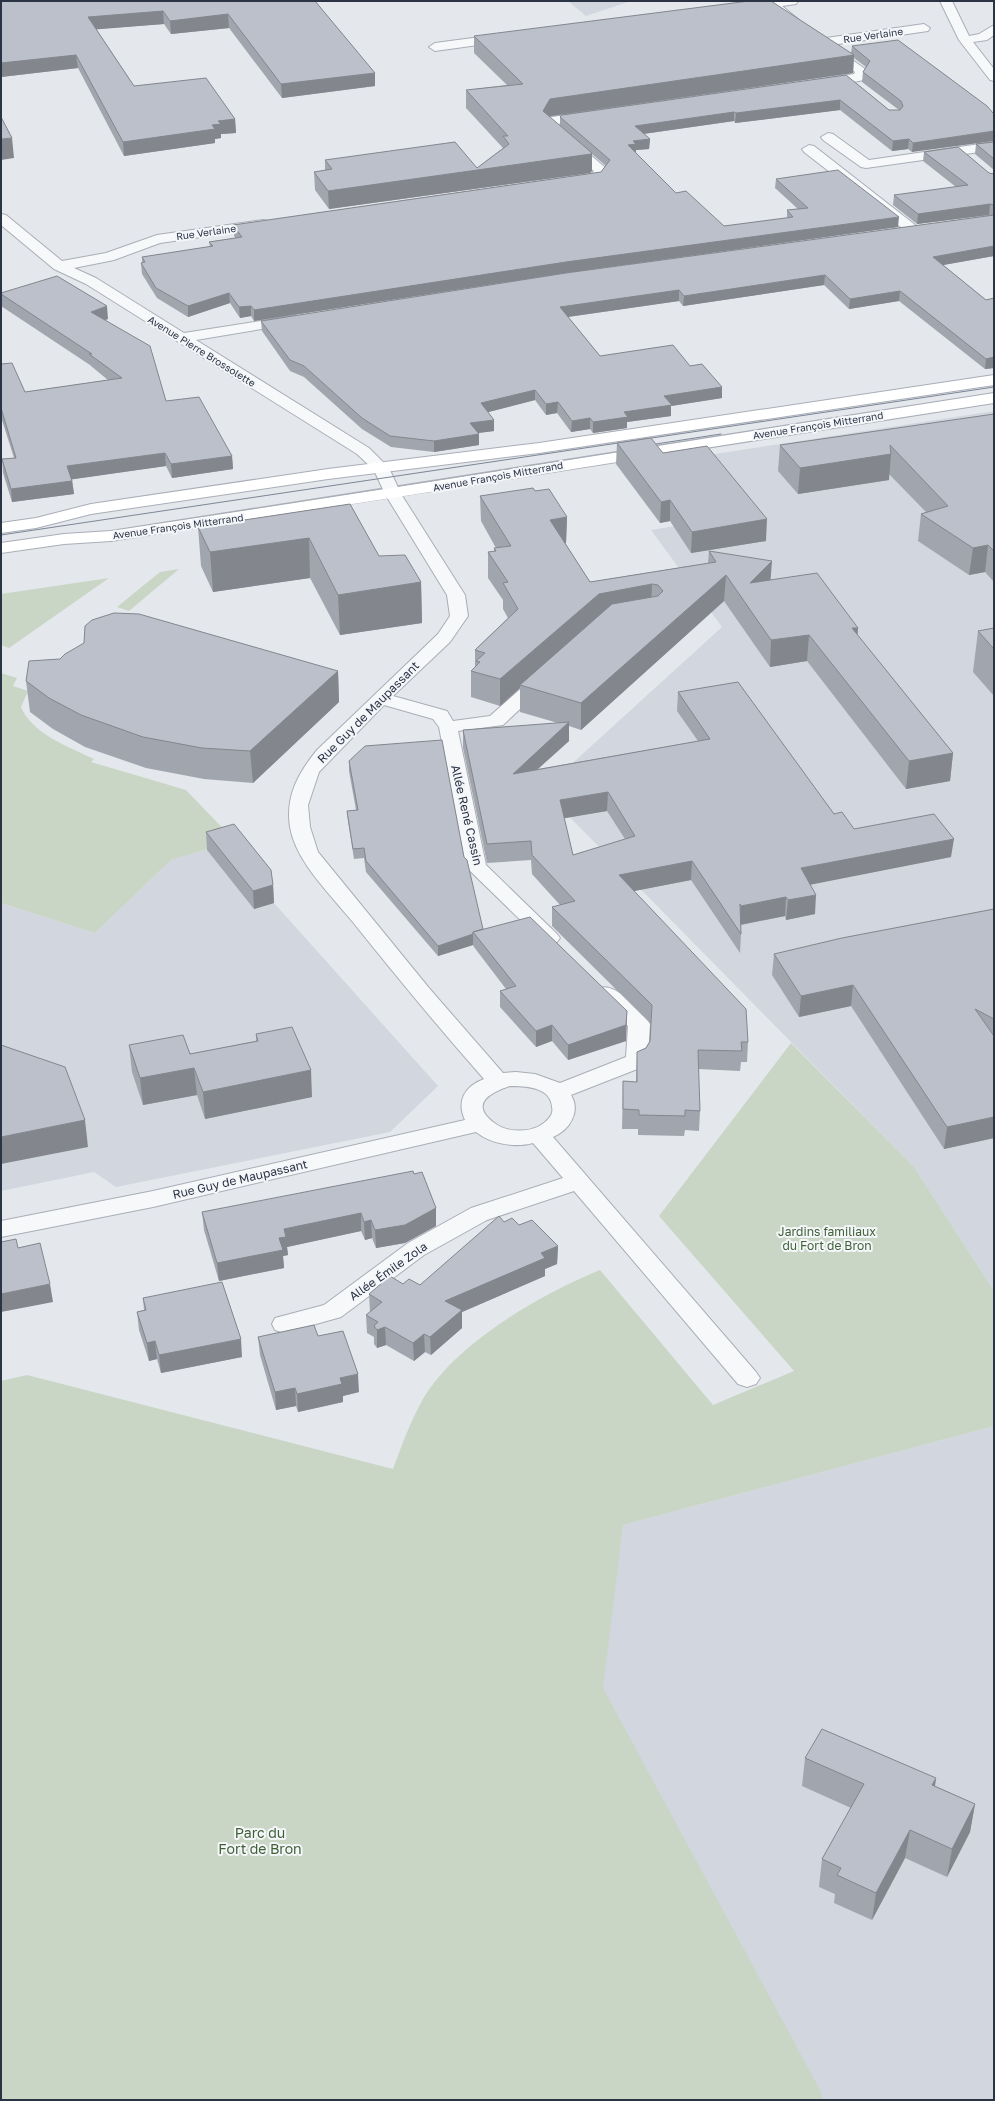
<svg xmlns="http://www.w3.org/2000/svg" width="995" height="2101" font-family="'Golos Text',sans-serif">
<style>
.built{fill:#d2d6de}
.green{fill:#c9d6c5}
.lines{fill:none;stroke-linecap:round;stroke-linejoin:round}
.street-casing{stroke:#a9aeb7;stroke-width:2}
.secondary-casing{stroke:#a9aeb7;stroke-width:2}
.street{fill:#f7f8fa;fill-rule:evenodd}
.secondary{fill:#fff;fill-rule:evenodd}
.tram{stroke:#7d8696;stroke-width:1}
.wall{fill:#a1a5ae;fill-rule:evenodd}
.shaded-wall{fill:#83868d}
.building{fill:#bbc0ca;stroke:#83868d;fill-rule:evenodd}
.labels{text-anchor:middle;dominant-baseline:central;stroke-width:4;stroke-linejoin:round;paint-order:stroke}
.far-street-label{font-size:10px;fill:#2b3445;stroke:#f4f6f9}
.street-label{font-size:12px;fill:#2b3445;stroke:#f4f6f9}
.park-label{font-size:12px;fill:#3f6138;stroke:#f4f6f9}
.near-park-label{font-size:14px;fill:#3f6138;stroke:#f4f6f9}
</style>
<rect width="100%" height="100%" fill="#e4e7ec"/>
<path class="built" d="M568 1H631L586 16Z
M994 411V1291L914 1167 543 790 722 627 651 530 741 515 695 457Z
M235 841 272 888 274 903 438 1086 390 1132 116 1187 94 1172 1 1191V903L95 933 171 860Z
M994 1426V2100H619L546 1882 623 1525Z"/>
<path class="green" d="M179 569 129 611 117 607 160 572Z
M109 578 9 648 1 645V594Z
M1 673 17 678 13 686 28 691 21 707C32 734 69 747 94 759L91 762 186 790 235 841 171 860 95 933 1 903Z
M791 1043 914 1167 994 1291V1426L623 1525 603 1688 820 2090 823 2100H1V1381L27 1375 393 1469C402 1445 410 1422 423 1399 456 1343 541 1294 600 1270L713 1405 794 1371 659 1216Z"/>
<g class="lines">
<g class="street-casing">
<path id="street" d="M767 1H798L796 4 782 6 799 20 793 24 789 23 767 7 765 4Z
M940 1H952L969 36 979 34 994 25V35L987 40 973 42 994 69V81L990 80 959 40Z
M924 24 930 28 928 31 831 45 868 71 863 80 859 81 821 87 815 83 817 80 854 74 855 72 826 51 824 48 826 45H819L817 42 819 39Z
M503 34 507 35 509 38 507 41 435 51 429 47 435 43Z
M589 112 596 116 594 119 560 123 558 127 609 171C601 182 585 187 571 184L569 181 571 178 591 175 594 171 544 128 551 117Z
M828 133 833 134 869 160 994 142V150L866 168 861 167 823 140 821 137Z
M809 145 814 146 919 228 921 231 919 234 892 238 887 237 885 234 887 231 902 228 804 152 802 149Z
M1 214 6 215 62 261 106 253 157 235 263 220 268 221 270 224 268 227 263 228 160 243 114 260 74 268 96 278 184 333 292 316 297 317 299 320 297 323 292 324 196 340 369 448 389 468 401 494 465 595 468 616 450 642 393 696 447 711 453 721 490 716 536 675 543 673 550 675 552 679 503 725 458 731 486 865 557 934 560 938 557 942 550 944 543 942 466 867 439 727 433 719 384 705 319 772 308 805 310 827 318 852 429 988 503 1073 516 1072 535 1074 560 1083 626 1057 628 1026 598 998 595 993 598 988C618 983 634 1007 647 1019L650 1024 648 1061 645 1066 571 1095C581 1111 570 1130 553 1137L756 1372 760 1378 756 1384 747 1387 738 1384 574 1191 487 1220 424 1255 341 1317 284 1333 275 1330 272 1324 275 1318 324 1305 408 1243 471 1208 563 1178 533 1143C515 1148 491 1144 476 1132L153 1207 1 1237V1221L153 1191 465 1120C456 1101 465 1086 484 1079 439 1028 395 975 352 921 330 894 296 862 290 827 285 796 299 772 317 750L438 634 450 616 447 595 385 494 374 470 357 454 86 284 54 269 1 225ZM510 1086C525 1086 551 1087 552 1107 553 1111 552 1115 549 1118 537 1134 507 1134 493 1122 469 1103 492 1092 510 1086Z"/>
</g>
<g class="secondary-casing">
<path id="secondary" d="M994 375V385L539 453 328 479 91 514 36 528 1 533V523L36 518 91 504 328 469 539 443Z
M994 393V403C700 448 406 497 111 541L64 544 1 553V543L64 534 111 531C406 487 700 439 994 393Z"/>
</g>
<use href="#street" class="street"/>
<use href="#secondary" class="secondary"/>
<path class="tram" d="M656 444 721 434
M1 535 994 387"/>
</g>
<path class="wall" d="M1 1H315L375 86 282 98 229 28 171 34 164 24 96 29 134 86 235 119 236 133 221 134V138L215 139V143L124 156 78 68 1 77Z
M474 36 851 53 852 46 987 106 912 152 908 149 892 151 840 110 735 123 734 121 644 134 650 139 649 149 636 150V153L676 193 724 226 787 218V210L798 209 775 188 776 179 898 227 566 273 254 321 251 316 240 318 230 303 188 317 157 298 142 274 141 263H142V257L210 247 209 242 235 238 234 235 233 225 601 172 606 166 592 154V171L590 173 329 209 315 190 314 172 325 170V160L477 168 503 148 466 108V90L507 85 474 53ZM854 58 866 67 863 72 862 82 899 110H889L846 75 560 117V126L549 117 853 73Z
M994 142V170L975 154 976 144Z
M924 152 989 173 994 174V256L943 265 986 300 994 298V368L985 369 899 301 849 309 824 285 683 306 679 301 568 317 600 356 690 366 722 387V398L671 406V416L627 422V428L593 433 590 429 571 432 557 413 546 415 535 400 488 412 494 431 478 433 479 445 434 452 391 447 362 429 304 377 290 371 262 331 261 321 991 215H989L917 224 893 205 894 195 956 187 923 161Z
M1 293 108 319 105 320 166 401 232 456 233 469 172 478 166 466 72 479 74 494 12 502 3 473 2 459 14 458 1 417V364L25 392 108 380 91 366 90 365 1 306Z
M994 414V582L985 572 969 575 918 541 921 514 926 512 889 474V480L798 494 778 471 780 445Z
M617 443 663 453 766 541 691 553 670 521 660 523 616 464Z
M535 491 567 517 566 543H565L590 582 708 563 709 551 770 580 858 628 857 635 953 753 950 781 906 789 807 661 770 667 724 601 581 730 569 726V741L538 769 698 741 677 711 678 692 834 814 854 829 951 857 810 884 815 914 786 920 785 916 741 925V934L740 953 691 880 634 891 748 1042 747 1062H741L740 1071 698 1069 700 1111 699 1131 685 1130 684 1136 638 1135V1129H622L623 1081 636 1082 637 1052 646 1048 650 1041 651 1024 552 926V907L560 905 532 874 531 860 487 863 463 748V730L558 723 520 712V688L500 706 471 697V671L475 667V650L508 618 503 609V600L488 578V552H494V548H496L481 521 480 496ZM607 811 625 839 573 855 564 818Z
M350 504 379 556 421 582 422 623 340 635 310 578 213 592 201 566 198 527Z
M994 628V696L973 672 978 631Z
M338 671 339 702 253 783 204 779 146 768 85 747 53 729 30 712 26 681Z
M349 761 464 857 483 929 627 1011 626 1041 568 1060 552 1041 536 1047 500 1007V991L506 989 474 947 473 945 438 956 366 872 364 858 354 859 348 821 347 811 356 810 349 771Z
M206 832 273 885 274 903 254 909 207 850Z
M994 909V1138L944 1149 851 1006 799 1017 772 975 774 954Z
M256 1034 312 1097 205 1119 197 1095 143 1105 132 1072 129 1045 190 1054 256 1041Z
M414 1174 436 1208V1226L405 1243 376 1248 372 1238 365 1240 361 1231 287 1247 288 1255 283 1256 284 1268 219 1281 204 1230 202 1212Z
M504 1222 519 1225 558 1246 557 1264 545 1269V1276L462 1312V1328L431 1355 425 1352 414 1361 386 1345 377 1348 374 1344V1337L367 1333 366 1315 370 1312 369 1294 403 1284 420 1285Z
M143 1298 242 1357 161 1373 157 1359 149 1361 139 1330 137 1312 144 1310Z
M318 1336 359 1392 343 1396V1402L298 1412 296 1406 276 1410 260 1355 258 1337Z
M805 1758 936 1778 935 1786 975 1804 970 1832 947 1877 905 1858 872 1920 834 1903 835 1894 819 1887 822 1859 851 1808 802 1786Z"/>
<path class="shaded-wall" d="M163 11 164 24 89 30 88 17Z
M228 14 229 28 171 34 170 21Z
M76 55 78 68 1 77V63Z
M854 55 853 73 550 116 543 129V111L550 99Z
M375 73V86L282 98 281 84Z
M840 100V110L735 123 736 113Z
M734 112V121L635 135V126Z
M235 119 236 133 221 134V138L215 139V143L124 156 123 142 212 125 218 121Z
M994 131V141L912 152 913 143Z
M12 138 14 158 1 160V139Z
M650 139 649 149 636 150V154L628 145 633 141Z
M909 139 908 149 892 151 893 141Z
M592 153V171L590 173 329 209 328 191Z
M990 204 989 215 917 224 918 214Z
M899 217 898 227 566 273 254 321V310L566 262Z
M994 246V256L932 267 933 257Z
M825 275 824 285 683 306 684 296Z
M679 290V301L560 318V307Z
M900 291 899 301 849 309 850 299Z
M229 293 230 303 188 317V306Z
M107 306 108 319 92 324 91 312Z
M251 306V316L240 318 239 307Z
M994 357V368L985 369 986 359Z
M722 387V398L671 406V416L627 422V428L593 433V422L624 412 664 396Z
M535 390V400L481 414V403Z
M558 402 557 413 546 415V404Z
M590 418V429L571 432 572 421Z
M494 420V431L470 434V423Z
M479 434V445L434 452V441Z
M165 453 166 466 68 480 67 466Z
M891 454 889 480 798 494 800 468Z
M232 456 233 469 172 478 171 464Z
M72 481 74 494 12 502 11 489Z
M670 500V521L660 523 661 502Z
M567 517 566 543 550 545V520Z
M767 519 766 541 691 553 692 532Z
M309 538 310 578 213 592 210 552Z
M988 545 985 572 969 575 973 548Z
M772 561 770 587 748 609 750 583Z
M726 575 724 601 581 730V703Z
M421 582 422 623 340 635 338 595Z
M652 584 651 611 520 685V688L500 706V679L599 594Z
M852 628H858L856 654Z
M809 635 807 661 770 667 771 640Z
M338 671 339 702 253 783 250 751Z
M569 722V741L512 792 513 774Z
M953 753 950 781 906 789 909 761Z
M608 792 607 811 560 819V800Z
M954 839 951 857 799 887 801 868Z
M692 861 691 880 619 894V875Z
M273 885 274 903 254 909 253 891Z
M816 895 815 914 786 920 788 900Z
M786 897 785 916 739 925 741 906Z
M473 934V945L438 956V946Z
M853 985 851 1006 799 1017 801 996Z
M627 1011 626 1041 568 1060V1045Z
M552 1025V1041L536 1047V1031Z
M194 1068 197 1095 143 1105 140 1078Z
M311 1070 312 1097 205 1119 203 1092Z
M994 1117V1138L944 1149 947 1127Z
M85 1120 88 1147 1 1164V1137Z
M436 1208V1226L405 1243 376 1248 375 1230Z
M361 1213V1231L287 1247 288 1255 283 1256 284 1268 219 1281 217 1263 279 1238 284 1229Z
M371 1220 372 1238 365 1240 364 1222Z
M558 1246 557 1264 545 1269V1276L462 1312V1328L431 1355 430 1337 445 1301 541 1253Z
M50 1284 53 1302 1 1312V1294Z
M385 1327 386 1345 377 1348V1330Z
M424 1334 425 1352 414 1361 413 1343Z
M241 1339 242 1357 161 1373 159 1355Z
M155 1341 157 1359 149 1361 147 1343Z
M358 1374 359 1392 343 1396V1402L298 1412 297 1394 340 1378Z
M295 1388 296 1406 276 1410 275 1392Z
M936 1778 932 1806V1785Z
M975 1804 970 1832 947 1877 952 1849Z
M910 1830 905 1858 872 1920 876 1893Z"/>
<path class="building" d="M1 1H315L375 73 281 84 228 14 170 21 163 11 88 17 134 86 206 78 235 119 218 121 221 124 212 125 215 129 123 142 76 55 1 63Z
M749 1H771L854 55 550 99 543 111 592 153 591 154 328 191 314 172 332 169 325 160 455 142 477 168 509 144 503 136H508L466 90 523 84 474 36Z
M898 40 987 106 993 113H994V131L913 143 909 139 893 141 840 100 736 113 734 112 635 126 650 139 633 141 636 144 628 145 676 193 686 191 724 226 793 217 787 210 808 208 776 179 838 170 899 217 566 262 254 310 251 306 239 307 229 293 188 306 156 288 141 263 145 262 142 257 213 246 209 242 242 237 233 225 601 172 610 160 560 117 562 115 846 75 889 110H900L903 106 901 101 863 72 870 61 852 46Z
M1 117 12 138 1 139Z
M994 142V159L976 144Z
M958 147 989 173 994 174V205L990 204 918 214 894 195 968 185 924 152Z
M994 215V246L933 257 986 300 994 298V357L986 359 900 291 850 299 825 275 684 296 679 290 560 307 600 356 673 345 690 366 702 364 722 387 664 396 672 405 624 412 628 417 593 422 590 418 572 421 558 402 546 404 535 390 481 403 494 420 470 423 479 434 434 441 390 436 362 418 304 366 290 360 261 321 566 273Z
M57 276 107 306 91 312 150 346 166 401 199 397 232 456 171 464 165 453 67 466 72 481 11 489 2 459 16 458 1 408V364L12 363 25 392 122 378 89 354H92L1 294V293Z
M994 414V551L988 545 973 548 921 514 948 506 890 445 891 454 800 468 780 445Z
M651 438 663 453 707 446 767 519 692 532 670 500 661 502 617 443Z
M533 488 535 491 549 489 567 517 550 520 590 582 716 562 709 551 772 561 750 583 817 573 858 628H852L953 753 909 761 809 635 771 640 726 575 581 703 520 685 612 604 658 596 663 591 658 585 652 584 599 594 500 679 471 671 480 662 476 661 485 653 475 650 518 609 503 583 508 582 488 552 496 551 494 548 511 546 480 496Z
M350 504 379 556 405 555 421 582 338 595 309 538 210 552 198 527Z
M114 613 139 614 338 671 250 751 202 748 143 737 81 715 49 698 26 681 29 661 60 659 65 654 84 643 85 626 92 620Z
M994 628V649L978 631Z
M738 682 834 814 842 812 854 829 934 814 954 839 801 868 816 895 788 900 786 897 741 906 740 904 741 934 692 861 619 875 746 1009 748 1042H741L742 1051 698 1050 700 1111 685 1110V1116L639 1115V1110L623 1109V1081L637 1082V1052L646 1048 650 1041 652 1005 552 907 575 901 532 855 531 841 487 844 463 730 569 722 513 774 710 739 678 692ZM608 792 635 836 573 855 560 800Z
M442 740 464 857 467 860 483 929 473 932V934L438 946 366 861 364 848 353 849 347 811 358 810 349 761 365 746Z
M234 824 271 870 273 885 253 891 206 832Z
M994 909V1019L975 1009 994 1036V1117L947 1127 853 985 801 996 774 954 842 938Z
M530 917 627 1011 626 1025 568 1045 552 1025 536 1031 500 991 516 986 473 932Z
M292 1027 311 1070 203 1092 194 1068 140 1078 129 1045 183 1035 190 1054 258 1041 256 1034Z
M1 1045 65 1067 85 1120 1 1137Z
M413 1171 414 1174 422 1172 436 1208 405 1225 375 1230 371 1220 364 1222 361 1213 284 1229 286 1237 279 1238 283 1250 217 1263 202 1212Z
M499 1216 504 1222 512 1218 519 1225 532 1220 558 1246 541 1253 545 1258 445 1301 462 1310 430 1337 424 1334 413 1343 385 1327 377 1330 374 1326 378 1322 366 1315 382 1302 369 1294 390 1276 403 1284 409 1279 420 1285Z
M16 1239 18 1248 40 1243 50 1284 1 1294V1242Z
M222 1282 241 1339 159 1355 155 1341 147 1343 137 1312 146 1310 143 1298Z
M314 1325 318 1336 343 1331 358 1374 340 1378 342 1384 297 1394 295 1388 275 1392 258 1337Z
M822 1729 936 1778 932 1785 975 1804 952 1849 910 1830 876 1893 837 1875 841 1868 822 1859 864 1784 805 1758Z"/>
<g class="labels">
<g class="far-street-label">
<text transform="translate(873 35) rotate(-8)">Rue Verlaine</text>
<text transform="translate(206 232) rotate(-8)">Rue Verlaine</text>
<text transform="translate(202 351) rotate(32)">Avenue Pierre Brossolette</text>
<text transform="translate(818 425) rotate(-9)">Avenue François Mitterrand</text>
<text transform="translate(498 476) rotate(-10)">Avenue François Mitterrand</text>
<text transform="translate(178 526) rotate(-8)">Avenue François Mitterrand</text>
</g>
<g class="street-label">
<text transform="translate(368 712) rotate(-45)">Rue Guy de Maupassant</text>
<text transform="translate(467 815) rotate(77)">Allée René Cassin</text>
<text transform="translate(240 1179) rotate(-13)">Rue Guy de Maupassant</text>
<text transform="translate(388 1271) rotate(-35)">Allée Émile Zola</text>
</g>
<g class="park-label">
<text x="827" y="1231">Jardins familiaux<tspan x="827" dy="14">du Fort de Bron</tspan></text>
</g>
<g class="near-park-label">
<text x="260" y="1832">Parc du<tspan x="260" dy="16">Fort de Bron</tspan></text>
</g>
</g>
<rect width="995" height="2101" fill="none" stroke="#2b3445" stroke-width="4"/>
</svg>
